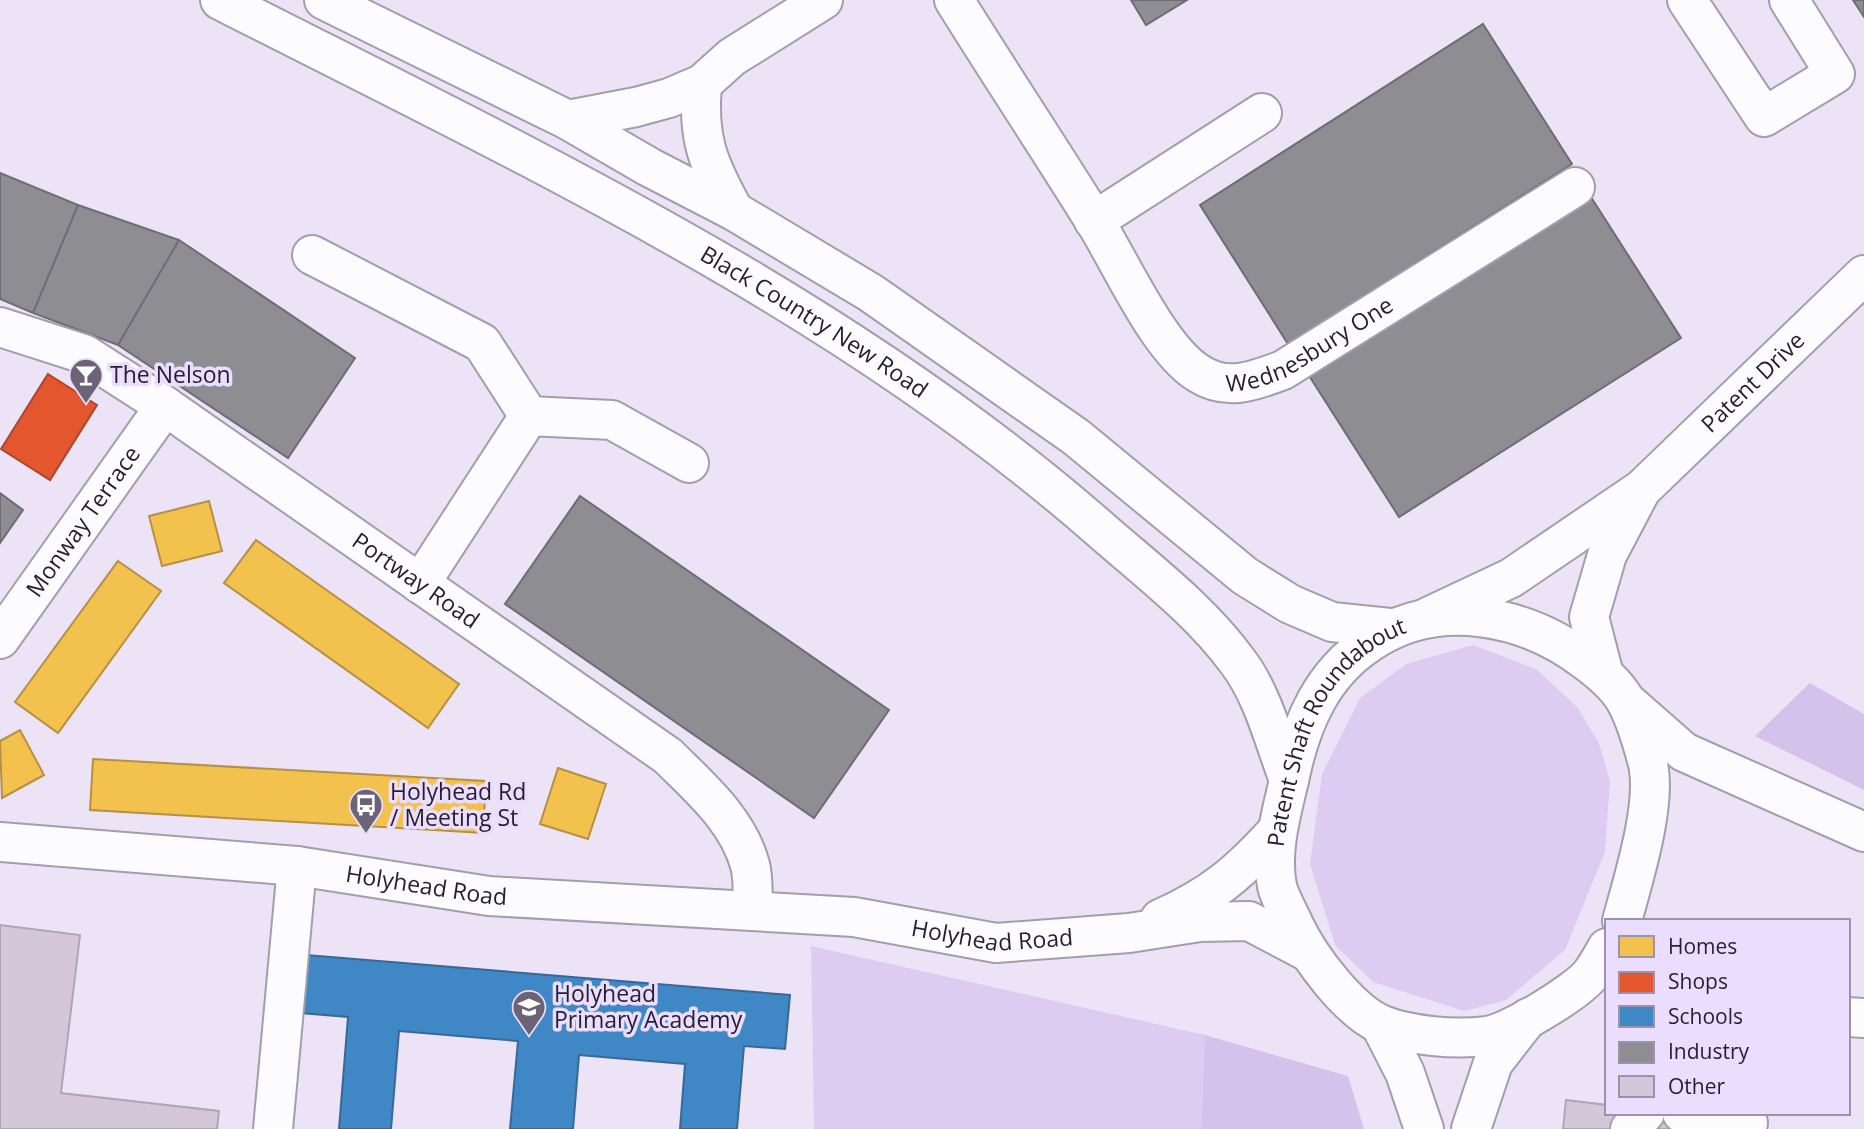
<svg xmlns="http://www.w3.org/2000/svg" width="1864" height="1129" viewBox="0 0 1864 1129" font-family="'Open Sans',sans-serif">
	<rect width="100%" height="100%" fill="#ece4f6"/>
	<!-- green -->
	<path fill="#dcccf1" d="M 1473,645 L 1536,669 L 1577,707 L 1599,743 L 1610,781 L 1605,852 L 1565,950 L 1506,1000 L 1464,1011 L 1373,982 L 1335,945 L 1310,864 L 1322,774 L 1360,698 L 1406,664 Z
		M 811,946 L 1205,1035 L 1201,1129 L 814,1129 Z"/>
	<!-- forest -->
	<path fill="#d5c2ec" d="M 1810,683 L 1864,714 L 1864,790 L 1755,736 Z
		M 1205,1035 L 1348,1076 L 1364,1129 L 1201,1129 Z"/>
	<!-- homes -->
	<path fill="#f2c14e" stroke="#b59045" stroke-width="2" d="M 209,501 L 222,551 L 162,566 L 149,516 Z
		M 256,540 L 459,684 L 428,728 L 224,583 Z
		M 118,561 L 161,591 L 58,733 L 15,702 Z
		M 20,730 L 44,775 L 2,798 L 0,741 Z
		M 93,759 L 486,781 L 483,833 L 90,810 Z
		M 558,768 L 606,784 L 588,839 L 540,824 Z"/>
	<!-- shops -->
	<path fill="#e4572e" stroke="#ab462f" stroke-width="2" d="M 48,374 L 97,405 L 50,480 L 1,449 Z"/>
	<!-- schools -->
	<path fill="#3f88c5" stroke="#386899" stroke-width="2" d="M 306,955 L 790,995 L 785,1049 L 744,1046 L 737,1129 L 680,1129 L 685,1064 L 579,1055 L 573,1129 L 510,1129 L 518,1041 L 399,1031 L 391,1129 L 339,1129 L 348,1017 L 301,1013 Z"/>
	<!-- industry -->
	<path fill="#8d8d92" stroke="#6e6c75" stroke-width="2" d="M 1131,0 L 1187,0 L 1146,25 Z
		M 1853,0 L 1864,0 L 1864,17 Z
		M 1483,24 L 1572,164 L 1288,344 L 1200,205 Z
		M 0,173 L 78,205 L 33,313 L 0,299 Z
		M 1589,194 L 1681,338 L 1399,517 L 1308,374 Z
		M 78,205 L 179,240 L 118,345 L 33,313 Z
		M 179,240 L 355,358 L 288,458 L 118,345 Z
		M 0,493 L 23,510 L 0,543 Z
		M 580,496 L 889,710 L 814,818 L 505,604 Z"/>
	<!-- building -->
	<path fill="#d4c7d9" stroke="#b0a5b5" stroke-width="2" d="M 0,925 L 80,935 L 61,1093 L 219,1111 L 217,1129 L 0,1129 Z
		M 1566,1100 L 1607,1105 L 1607,1113 L 1721,1113 L 1718,1129 L 1563,1129 Z"/>
	<g fill="none" stroke-linecap="round" stroke-linejoin="round">
		<defs>
			<g id="minor">
				<path id="s1" d="M 954,0 C 1000,74 1048,146 1094,220 C 1120,261 1158,348 1198,373 C 1227,392 1254,381 1283,370 L 1575,187"/>
				<path d="M 1687,0 L 1764,117 L 1835,74 L 1789,0"/>
				<path d="M 702,84 C 697,138 708,164 734,211"/>
				<path d="M 568,120 L 636,107 L 669,98 L 702,84 L 732,57 L 823,0"/>
				<path d="M 1094,221 L 1262,113"/>
				<path d="M 312,255 L 482,343 L 529,416"/>
				<path id="s2" d="M 0,327 L 84,354 L 165,406 L 668,756 C 700,788 738,820 750,865 C 754,879 752,895 753,909"/>
				<path d="M 420,584 L 529,416 L 612,420 L 689,463"/>
				<path id="s3" d="M 1428,617 L 1511,578 L 1642,489 L 1864,275"/>
				<path id="s4" d="M 0,639 L 165,406"/>
				<path d="M 1604,675 L 1589,617 L 1607,555 L 1639,494"/>
				<path id="s5" d="M 0,842 L 297,866 L 489,896 L 854,917 L 996,943 L 1129,933 L 1200,922 L 1249,921 L 1306,951"/>
				<path d="M 1160,919 C 1212,896 1239,873 1277,831"/>
				<path d="M 1380,1024 L 1405,1073 L 1424,1129"/>
				<path d="M 1682,1113 L 1748,1123"/>
				<path d="M 273,1129 L 297,866"/>
				<path d="M 1471,1129 L 1493,1063 L 1528,1018"/>
				<path d="M 1630,1129 L 1645,1113"/>
			</g>
			<g id="highway">
				<path id="s6" d="M 220,0 C 524,155 843,303 1101,530 C 1148,571 1201,611 1238,662 C 1263,695 1274,741 1289,780"/>
				<path d="M 324,0 L 568,120 L 649,167 L 734,211 L 871,293 L 1076,437 L 1245,576 L 1290,604 L 1332,622 L 1390,628"/>
				<path d="M 1627,702 L 1684,752 L 1864,832"/>
				<path id="s7" d="M 1607,948 C 1602,957 1597,966 1591,974 C 1577,992 1508,1034 1486,1036 C 1455,1040 1411,1036 1382,1025 C 1349,1011 1309,957 1294,925 C 1289,913 1280,899 1277,886 C 1270,850 1282,811 1290,776 C 1301,723 1322,674 1369,643 C 1436,597 1524,614 1586,661 C 1601,672 1616,684 1625,700 C 1635,717 1643,745 1648,764 C 1657,805 1633,880 1622,921"/>
				<path d="M 1848,1017 L 1864,1018"/>
			</g>
		</defs>
		<!-- minor casing -->
		<use href="#minor" stroke="#a49dad" stroke-width="42"/>
		<!-- highway casing -->
		<use href="#highway" stroke="#a49dad" stroke-width="42"/>
		<!-- minor -->
		<use href="#minor" stroke="#fcfbfe" stroke-width="38"/>
		<!-- highway -->
		<use href="#highway" stroke="#fcfbfe" stroke-width="38"/>
	</g>
	<!-- icons -->
	<defs>
		<symbol id="bar-pin" viewBox="-11 -11 22 30"><path d="M0 17L-7.5 6A9.5 9.5 0 1 1 7.5 6Z" fill="#6c6376" stroke="#ebddfd"/><path d="M-6-5H6L.8 .8V4.5H3.5V6h-7V4.5H-.8V.8Z" fill="#fff"/></symbol>
		<symbol id="bus-pin" viewBox="-11 -11 22 30"><path d="M0 17L-7.5 6A9.5 9.5 0 1 1 7.5 6Z" fill="#6c6376" stroke="#ebddfd"/><path d="M-5-6H5V4H4V6H2V4H-2V6H-4V4H-5ZM-3.5-4V0h7V-4ZM-3.5 1.2v1.5H-2V1.2ZM2 1.2v1.5H3.5V1.2Z" fill="#fff"/></symbol>
		<symbol id="school-pin" viewBox="-11 -11 22 30"><path d="M0 17L-7.5 6A9.5 9.5 0 1 1 7.5 6Z" fill="#6c6376" stroke="#ebddfd"/><path d="M0-5L7-2L0 1L-7-2ZM-4 1L0 2.5L4 1V4Q0 6-4 4Z" fill="#fff"/></symbol>
	</defs>
	<g fill-rule="evenodd">
		<use href="#bar-pin" x="67" y="356" width="38" height="52"/>
		<use href="#bus-pin" x="347" y="786" width="38" height="52"/>
		<use href="#school-pin" x="510" y="988" width="38" height="52"/>
	</g>
	<g text-anchor="middle" stroke-width="7" stroke-linejoin="round" paint-order="stroke">
		<!-- street labels -->
		<g font-size="23" fill="#271e31" stroke="#ebddfd">
			<text dy="8" stroke="none"><textPath href="#s6" startOffset="676">Black Country New Road</textPath></text>
			<text dy="8" stroke="none"><textPath href="#s1" startOffset="570">Wednesbury One</textPath></text>
			<text dy="8" stroke="none"><textPath href="#s3" startOffset="404">Patent Drive</textPath></text>
			<text dy="8" stroke="none"><textPath href="#s4" startOffset="144">Monway Terrace</textPath></text>
			<text dy="8" stroke="none"><textPath href="#s2" startOffset="490">Portway Road</textPath></text>
			<text dy="8" stroke="none"><textPath href="#s7" startOffset="612">Patent Shaft Roundabout</textPath></text>
			<text dy="8" stroke="none"><textPath href="#s5" startOffset="429">Holyhead Road</textPath></text>
			<text dy="8" stroke="none"><textPath href="#s5" startOffset="998">Holyhead Road</textPath></text>
		</g>
		<!-- poi labels -->
		<g font-size="23" fill="#271e31" stroke="#ebddfd" text-anchor="start">
			<text x="110" y="383">The Nelson</text>
			<text x="390" y="800">Holyhead Rd<tspan x="390" dy="26">/ Meeting St</tspan></text>
			<text x="554" y="1002">Holyhead<tspan x="554" dy="26">Primary Academy</tspan></text>
		</g>
	</g>
	<!-- legend -->
	<rect x="1605" y="919" width="245" height="196" fill="#ebddfd" stroke="#9d91ab" stroke-width="2"/>
	<rect x="1619" y="936" width="35" height="21" fill="#f2c14e" stroke="#9d91ab" stroke-width="2"/>
	<text x="1668" y="954" font-size="21" fill="#271e31">Homes</text>
	<rect x="1619" y="972" width="35" height="21" fill="#e4572e" stroke="#9d91ab" stroke-width="2"/>
	<text x="1668" y="989" font-size="21" fill="#271e31">Shops</text>
	<rect x="1619" y="1006" width="35" height="21" fill="#3f88c5" stroke="#9d91ab" stroke-width="2"/>
	<text x="1668" y="1024" font-size="21" fill="#271e31">Schools</text>
	<rect x="1619" y="1042" width="35" height="21" fill="#8d8d92" stroke="#9d91ab" stroke-width="2"/>
	<text x="1668" y="1059" font-size="21" fill="#271e31">Industry</text>
	<rect x="1619" y="1076" width="35" height="21" fill="#d4c7d9" stroke="#9d91ab" stroke-width="2"/>
	<text x="1668" y="1094" font-size="21" fill="#271e31">Other</text>
</svg>
